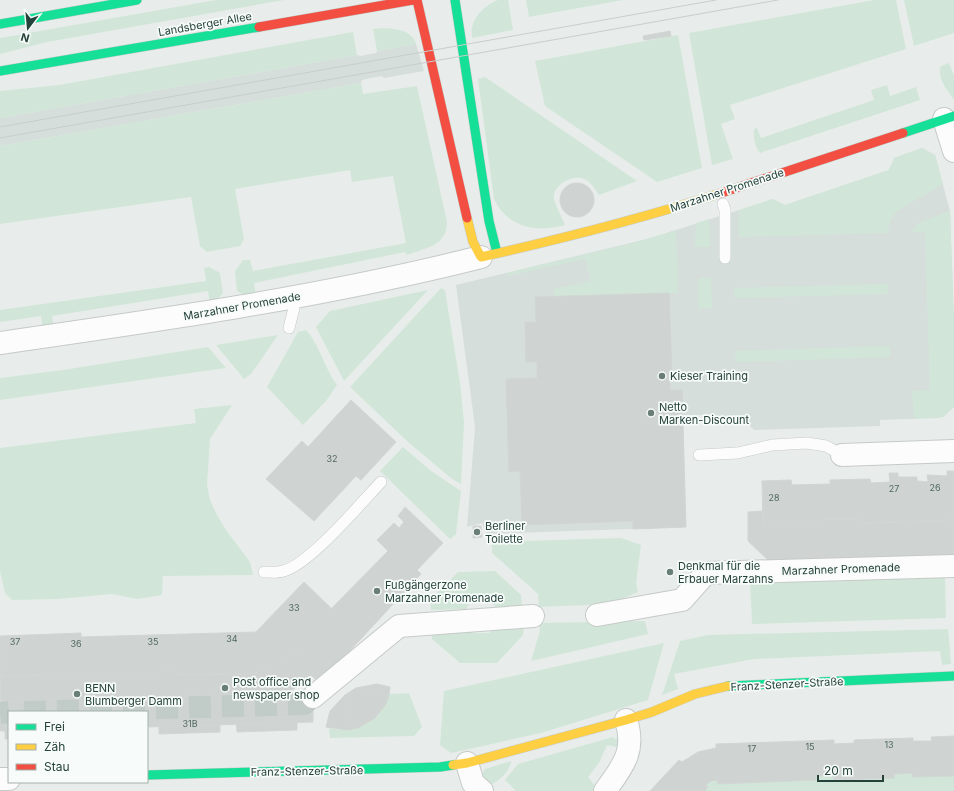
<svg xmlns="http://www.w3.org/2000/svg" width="954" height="791" viewBox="0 0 954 791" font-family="Inter,sans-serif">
	<rect width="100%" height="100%" fill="#e8edeb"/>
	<!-- built -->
	<path fill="#d6dedb" d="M 416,44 L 424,71 L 384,78 L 382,76 L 371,78 L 362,80 L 361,83 L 0,146 L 0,118 L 357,55 L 360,56 L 376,53 L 377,51 Z
		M 922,148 L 935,155 L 950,211 L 954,321 L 954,407 L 952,409 L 943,417 L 938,418 L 880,420 L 880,426 L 754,430 L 747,423 L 715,420 L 714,415 L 683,415 L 686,527 L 486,534 L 482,523 L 467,527 L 475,427 L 456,285 L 651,238 L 773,199 L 785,205 L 889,170 L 894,158 Z"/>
	<!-- green -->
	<path fill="#d1e6d8" d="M 216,0 L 284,0 L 47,42 L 0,54 L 0,38 Z
		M 498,0 L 508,0 L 513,30 L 472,38 C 469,20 483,6 498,0 Z
		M 526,0 L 623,0 L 529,17 Z
		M 874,0 L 896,0 L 906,49 L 730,105 L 735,119 L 721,124 L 733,159 L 712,165 L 689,33 Z
		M 904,0 L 954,0 L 954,33 L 914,46 Z
		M 373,29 C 388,27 412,28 416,44 L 377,51 Z
		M 353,32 L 357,55 L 0,118 L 0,91 L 59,85 Z
		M 678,35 L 702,168 L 657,182 L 545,106 L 535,61 Z
		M 949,63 L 954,76 L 954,100 C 948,90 936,78 941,66 Z
		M 485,77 L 637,181 L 599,195 C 595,189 592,183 586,180 C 575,173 552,184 554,199 C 556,207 562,217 565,225 C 536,233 508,228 494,199 L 478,79 Z
		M 361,83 L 363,94 L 417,86 L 447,222 C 447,246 425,248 407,255 L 405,252 L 254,283 L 256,295 L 248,297 L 237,291 L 235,271 L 243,260 L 250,260 L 253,271 L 406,243 L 393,176 L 352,182 L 350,170 L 235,189 L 244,239 L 240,246 L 207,252 L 200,246 L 191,197 L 0,224 L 0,146 Z
		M 887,85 L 890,96 L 916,87 L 920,100 L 760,153 C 755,147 753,137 754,129 L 757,128 L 761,138 L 874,100 L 871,90 Z
		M 922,148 L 935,155 L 943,184 L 897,211 L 891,219 L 887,233 L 739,237 L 739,210 L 773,199 L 785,205 L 889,170 L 894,158 Z
		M 950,211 L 954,321 L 954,407 L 943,417 L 914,419 L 912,391 L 930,390 L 925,232 L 911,232 L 918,223 Z
		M 709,219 L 710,247 L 695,247 L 696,223 Z
		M 676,230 L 678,293 L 554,296 L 554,289 L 591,281 L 585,259 L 508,276 L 507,273 L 637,242 Z
		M 209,267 L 220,273 L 223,293 L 215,302 L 210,304 L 208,291 L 52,316 L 54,328 L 43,330 L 41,316 L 0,322 L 0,310 L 206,281 L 204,268 Z
		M 699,278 L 711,278 L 712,308 L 699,309 L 698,284 Z
		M 888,284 L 888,294 L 735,298 L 734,288 Z
		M 441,288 L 445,290 L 460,383 L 464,422 L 461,484 L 452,479 L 408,442 L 350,387 Z
		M 428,290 L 344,381 L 316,327 L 330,311 Z
		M 306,330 C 320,345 324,368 337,385 L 326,401 L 303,425 L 267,387 L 298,332 Z
		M 278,335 L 251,374 L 244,379 L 216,345 Z
		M 890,346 L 890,357 L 736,362 L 735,351 Z
		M 208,347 L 226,368 L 0,400 L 0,378 L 63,370 Z
		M 232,405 L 210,439 L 207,485 L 210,500 L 216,513 L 226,530 L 250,562 L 253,575 L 163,576 L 162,595 L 137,599 L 112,594 L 58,599 L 12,600 L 5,593 L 0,571 L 0,448 L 196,423 L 194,409 Z
		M 403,447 L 431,471 L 461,491 L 456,534 L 450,539 L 380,471 Z
		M 621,538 L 641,545 L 636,583 L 638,592 L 611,604 L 539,607 L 538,594 L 492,553 L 492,542 Z
		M 495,571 L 521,595 L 522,607 L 497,608 L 488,600 L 472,600 L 466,609 L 431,610 L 430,600 L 458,572 Z
		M 945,576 L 946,618 L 752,624 L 750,581 Z
		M 645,621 L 648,634 L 531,661 L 540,631 L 539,623 Z
		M 524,624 L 523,635 L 497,663 L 460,663 L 432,639 L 431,627 L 467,626 L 473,633 L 489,633 L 497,625 Z
		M 948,629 L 951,664 L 942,665 L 940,651 L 754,659 L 674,674 L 678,689 L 662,695 L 680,641 L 708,635 Z
		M 664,643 L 648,700 L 541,733 L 451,753 L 440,745 L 444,691 Z
		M 409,693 L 422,727 L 414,736 L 330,738 L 329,728 C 357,734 379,722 389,694 Z
		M 613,737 L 614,739 L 622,737 L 622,748 L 607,745 L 599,763 L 588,777 L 599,791 L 516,791 L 505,780 L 518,764 Z
		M 511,761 C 511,770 497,785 487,785 L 481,776 L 485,769 Z
		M 912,773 L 913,777 L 954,776 L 954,791 L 705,791 L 708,788 L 706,785 L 711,781 L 717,780 L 718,784 L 815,780 L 816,776 L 834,776 L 835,780 L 894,778 L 894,774 Z"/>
	<!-- building -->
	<path fill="#cfd4d2" stroke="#d1d6d4" d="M 670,31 L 671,36 L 644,40 L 643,36 Z
		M560 200a17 17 0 1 1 34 0a17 17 0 1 1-34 0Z
		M 669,293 L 672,375 L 670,376 L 670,390 L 682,390 L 686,527 L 633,529 L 633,521 L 522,525 L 520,471 L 509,472 L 506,379 L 537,378 L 537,362 L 526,362 L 525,322 L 536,322 L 535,297 Z
		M 351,400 L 396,442 L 361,480 L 356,476 L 314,521 L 266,479 L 302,441 L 308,447 Z
		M 947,471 L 954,471 L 954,520 L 861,523 L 860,519 L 823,520 L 822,524 L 763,526 L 762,481 L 791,480 L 792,485 L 830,484 L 830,480 L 870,479 L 871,483 L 890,482 L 889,473 L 898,473 L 898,477 L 917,477 L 917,481 L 928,482 L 927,475 L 947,476 Z
		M 405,507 L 443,543 L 417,570 L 421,574 L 320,683 L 312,676 L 288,693 L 259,699 L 236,700 L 236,697 L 221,697 L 221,701 L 158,702 L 158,699 L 142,699 L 142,702 L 80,704 L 80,701 L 64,702 L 65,705 L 1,707 L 0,676 L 42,675 L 43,679 L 159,675 L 158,672 L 177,671 L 177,675 L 257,673 L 257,669 L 276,664 L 291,653 L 294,656 L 335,612 L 332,608 L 388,551 L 377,540 L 394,523 L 399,528 L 404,522 L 398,516 Z
		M 763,511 L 763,526 L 822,524 L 823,520 L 860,519 L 861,523 L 954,520 L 954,557 L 770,562 L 748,541 L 748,512 Z
		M 473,526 L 481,526 L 482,537 L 473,538 Z
		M 304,582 L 335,612 L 294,656 L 291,653 L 276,664 L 257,669 L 257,673 L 177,675 L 177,671 L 158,672 L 159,675 L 43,679 L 42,675 L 0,676 L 0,636 L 81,633 L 81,637 L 256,632 Z
		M 377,684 L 390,687 L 389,694 L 345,695 L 356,688 Z
		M 313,692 L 313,722 L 147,727 L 147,712 L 9,712 L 9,731 L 0,731 L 0,702 Z
		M 389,694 L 386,704 L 375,718 L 358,728 L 347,730 L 345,695 Z
		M 345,695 L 347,730 L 326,727 L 330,711 Z
		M 297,717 L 297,730 L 237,732 L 236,719 Z
		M 220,720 L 220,732 L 159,734 L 159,722 Z
		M 5,726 L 9,726 L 9,739 L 5,739 Z
		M 954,736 L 954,776 L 913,777 L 912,773 L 894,774 L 894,778 L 834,780 L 834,776 L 816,776 L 816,780 L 718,784 L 717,780 L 711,781 L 706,785 L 708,787 L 705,791 L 650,791 L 679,760 L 682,762 L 698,752 L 716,748 L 716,744 L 834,740 L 834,744 L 854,743 L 854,740 L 913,738 L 913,741 L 932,741 L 931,737 Z"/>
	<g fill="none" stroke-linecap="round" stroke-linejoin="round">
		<!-- street-tunnel -->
		<path stroke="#c1cbc8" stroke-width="22" stroke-dasharray="22 11" stroke-linecap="butt" d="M 24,712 L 304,704 L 313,697
			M 0,713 L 9,712"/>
		<defs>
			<path id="lane" d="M 723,204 L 725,210 L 725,258
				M 289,328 L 294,308 L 291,298
				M 699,455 L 738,453 L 772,445 L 807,443 L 826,446 L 842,455
				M 264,572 C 270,572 277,573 283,571 C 308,566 362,502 381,482"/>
			<path id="street" d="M 944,119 L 954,151
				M 0,343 C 161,320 322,297 481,257
				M 842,455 L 954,451
				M 597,615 L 682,600 L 706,573 L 954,566
				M 313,697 L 399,626 L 533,616
				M 467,763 L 473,783 L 482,791
				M 0,779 L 9,779
				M 605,791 C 623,766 636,751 626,720"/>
			<path id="fast" d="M 455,0 L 489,221 L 497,253
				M 0,24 L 137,0
				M 0,71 L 259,27
				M 903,133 L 954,116
				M 728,686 L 954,676
				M 147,775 L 440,767 L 453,765"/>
			<path id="slow" d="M 467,218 L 473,242 L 481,257 C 561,239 640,219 718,194
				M 453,765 L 467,763 L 626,720 L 652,712 L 695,694 L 728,686"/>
			<path id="jam" d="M 417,0 L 467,218
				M 259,27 L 413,0
				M 718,194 L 903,133"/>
		</defs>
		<!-- lane casing -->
		<use href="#lane" stroke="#c5cac8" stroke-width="12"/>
		<!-- street casing -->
		<use href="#street" stroke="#c5cac8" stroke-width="24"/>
		<!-- fast casing -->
		<use href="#fast" stroke="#c3cbc8" stroke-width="10"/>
		<!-- slow casing -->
		<use href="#slow" stroke="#c3cbc8" stroke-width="10"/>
		<!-- jam casing -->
		<use href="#jam" stroke="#c3cbc8" stroke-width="10"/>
		<!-- lane -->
		<use href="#lane" stroke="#fcfcfc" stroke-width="11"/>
		<!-- street -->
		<use href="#street" stroke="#fcfcfc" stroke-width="22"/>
		<!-- fast -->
		<use href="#fast" stroke="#16e098" stroke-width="9"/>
		<!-- slow -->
		<use href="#slow" stroke="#ffcf43" stroke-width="9"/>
		<!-- jam -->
		<use href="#jam" stroke="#f24e42" stroke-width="9"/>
		<!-- tram -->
		<path stroke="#c9cdcc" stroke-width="1" d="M 0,127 L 716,0
			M 0,138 L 778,0"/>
	</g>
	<!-- markers -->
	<g fill="#697e78" stroke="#f7fbf9" stroke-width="1.5">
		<circle cx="662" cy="376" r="4"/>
		<circle cx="651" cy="413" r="4"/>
		<circle cx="477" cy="532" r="4"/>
		<circle cx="670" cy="572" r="4"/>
		<circle cx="377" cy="591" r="4"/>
		<circle cx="225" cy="688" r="4"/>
		<circle cx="77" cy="694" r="4"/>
	</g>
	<g text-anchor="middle" stroke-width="3.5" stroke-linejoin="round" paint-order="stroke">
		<!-- number labels -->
		<g font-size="9" fill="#506761">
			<text x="332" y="462">32</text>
			<text x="935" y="491">26</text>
			<text x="894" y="492">27</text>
			<text x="774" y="501">28</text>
			<text x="294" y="611">33</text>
			<text x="232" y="642">34</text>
			<text x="15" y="645">37</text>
			<text x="153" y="645">35</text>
			<text x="76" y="647">36</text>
			<text x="190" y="727">31B</text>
			<text x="889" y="748">13</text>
			<text x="810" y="750">15</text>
			<text x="752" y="752">17</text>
		</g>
		<!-- street labels -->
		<g font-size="11" fill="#24423a" stroke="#f7fbf9">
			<text transform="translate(205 24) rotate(-10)" y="4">Landsberger Allee</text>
			<text transform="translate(727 190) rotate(-18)" y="4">Marzahner Promenade</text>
			<text transform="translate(242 306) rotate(-10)" y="4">Marzahner Promenade</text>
			<text transform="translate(841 569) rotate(-2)" y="4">Marzahner Promenade</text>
			<text transform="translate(787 684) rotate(-3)" y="4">Franz-Stenzer-Straße</text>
			<text transform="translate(307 771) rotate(-1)" y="4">Franz-Stenzer-Straße</text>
		</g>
		<!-- poi labels -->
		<g font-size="11" fill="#24423a" stroke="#f7fbf9" text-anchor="start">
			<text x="670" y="380">Kieser Training</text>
			<text x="659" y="411">Netto<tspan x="659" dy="13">Marken-Discount</tspan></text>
			<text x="485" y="530">Berliner<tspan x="485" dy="13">Toilette</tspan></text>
			<text x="678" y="570">Denkmal für die<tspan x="678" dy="13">Erbauer Marzahns</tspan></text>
			<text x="385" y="589">Fußgängerzone<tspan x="385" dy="13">Marzahner Promenade</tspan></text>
			<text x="233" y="686">Post office and<tspan x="233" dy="13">newspaper shop</tspan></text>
			<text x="85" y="692">BENN<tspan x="85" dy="13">Blumberger Damm</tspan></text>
		</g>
	</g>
	<!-- legend -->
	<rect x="8" y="711" width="140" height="72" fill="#f7fbf9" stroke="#a3b1ad"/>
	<rect x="16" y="724" width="20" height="6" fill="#16e098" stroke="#a3b1ad"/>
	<text x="44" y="731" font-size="12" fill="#24423a">Frei</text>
	<rect x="16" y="744" width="20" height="6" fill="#ffcf43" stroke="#a3b1ad"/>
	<text x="44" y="751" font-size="12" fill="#24423a">Zäh</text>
	<rect x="16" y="764" width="20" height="6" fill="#f24e42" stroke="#a3b1ad"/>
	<text x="44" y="771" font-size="12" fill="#24423a">Stau</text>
	<!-- north arrow -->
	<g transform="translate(28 28) rotate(196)" stroke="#f7fbf9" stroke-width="3" paint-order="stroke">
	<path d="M0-3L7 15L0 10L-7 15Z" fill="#24423a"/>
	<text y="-6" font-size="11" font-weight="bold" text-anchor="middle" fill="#24423a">N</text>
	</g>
	<!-- scale -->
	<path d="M818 775v6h65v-6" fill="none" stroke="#24423a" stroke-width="2"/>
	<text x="824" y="775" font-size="12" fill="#24423a" stroke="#f7fbf9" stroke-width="3" paint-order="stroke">20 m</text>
</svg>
